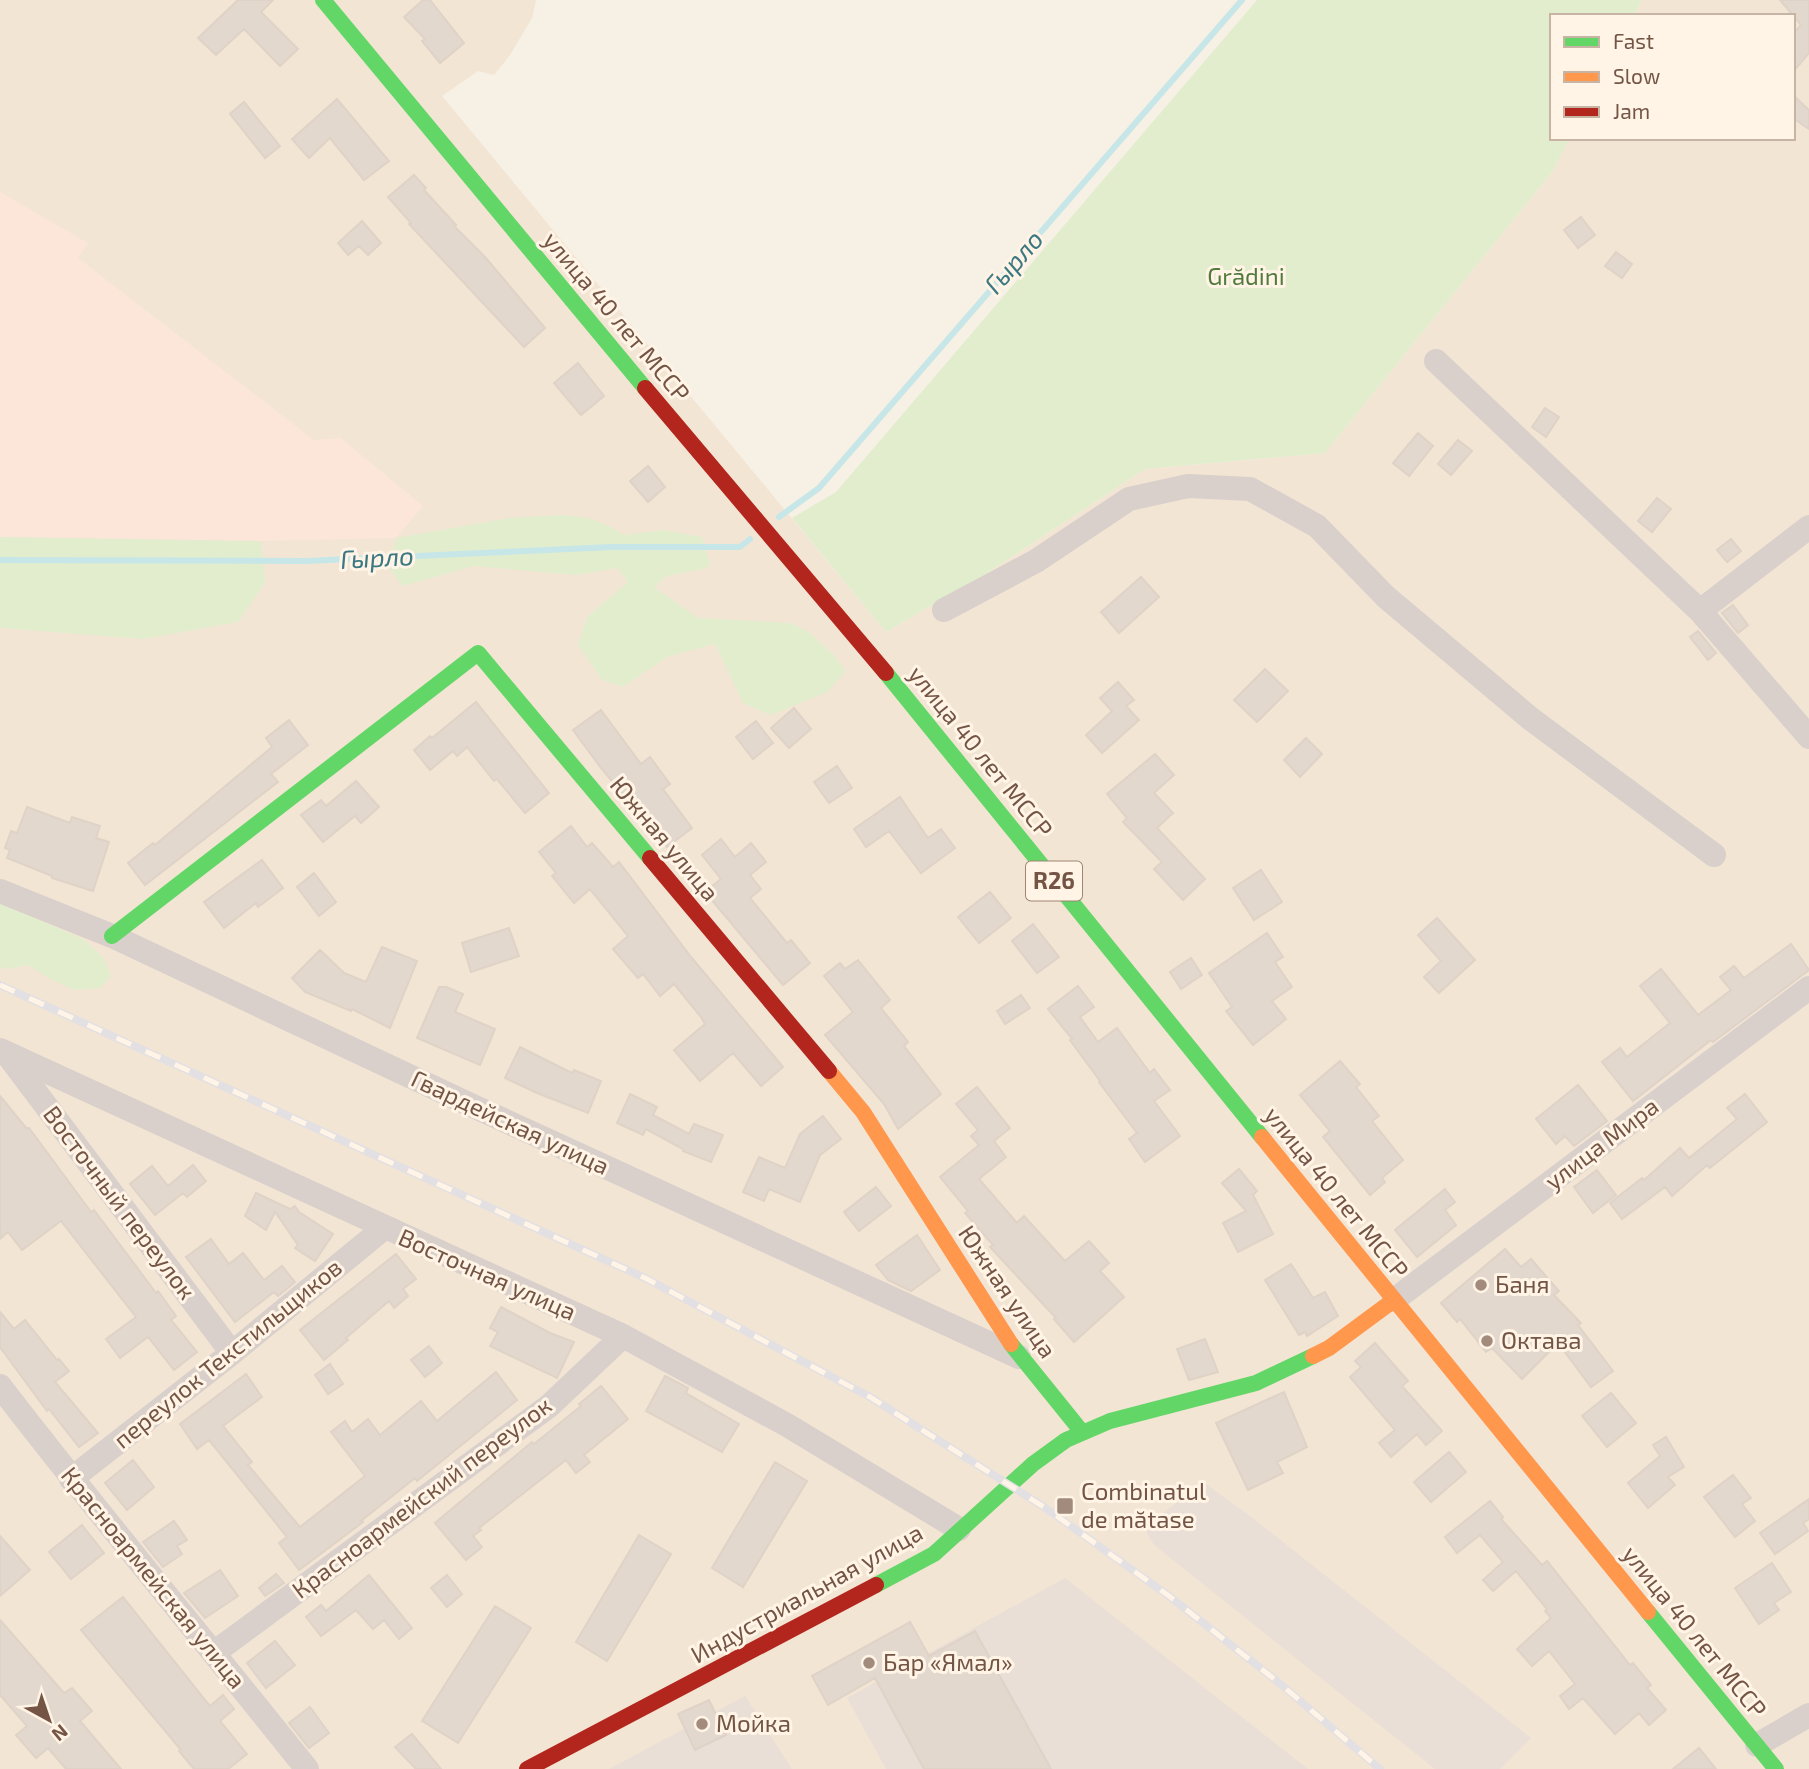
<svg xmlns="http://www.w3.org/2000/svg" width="1809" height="1769" viewBox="0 0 1809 1769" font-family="'Exo 2',sans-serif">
	<rect width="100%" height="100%" fill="#f7f0e5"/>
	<!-- residential -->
	<path fill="#f3e5d4" d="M 0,0 L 536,0 L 532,18 L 510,55 L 494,75 L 478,71 L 442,96 L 886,632 L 989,572 L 1145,469 L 1325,453 L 1552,172 L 1570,138 L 1793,138 L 1793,16 L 1634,16 L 1642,0 L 1809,0 L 1809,1769 L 0,1769 Z"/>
	<!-- commercial -->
	<path fill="#fbe6d9" d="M 0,192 L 88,243 L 78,258 L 314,440 L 341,438 L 423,506 L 396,538 L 261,541 L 0,537 Z"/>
	<!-- industrial -->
	<path fill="#e9dfd6" d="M 1203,1482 L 1254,1519 L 1531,1738 L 1500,1769 L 1435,1769 L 1154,1545 L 1144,1528 Z
		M 1065,1578 L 1308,1769 L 886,1769 L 847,1698 Z
		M 745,1696 L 792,1769 L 609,1769 Z"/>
	<!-- green -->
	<path fill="#e2edce" d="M 1257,0 L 1642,0 L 1634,16 L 1552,16 L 1552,138 L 1570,138 L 1552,172 L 1325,453 L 1145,469 L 989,572 L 886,632 L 792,518 L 836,492 Z
		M 566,515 C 589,517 605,522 624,535 L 663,530 L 702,537 L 710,563 L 707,568 L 667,576 L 654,587 L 698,618 L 791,623 L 810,633 L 833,654 L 846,671 L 827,692 L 771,715 L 743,703 L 715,644 L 667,657 L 623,687 L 602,680 L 578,645 L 587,617 L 628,582 L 617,568 L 576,575 L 474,566 L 402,586 L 389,568 L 396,538 L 509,518 Z
		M 0,537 L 261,541 L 265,583 L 238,622 L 143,639 L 0,628 Z
		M 0,903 L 83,939 L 103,957 L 111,976 L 100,988 L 74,990 L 50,979 L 28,965 L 6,969 L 0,967 Z"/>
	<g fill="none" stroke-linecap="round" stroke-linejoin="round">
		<!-- stream -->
		<path stroke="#c7e6e7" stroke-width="6" d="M 779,517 L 819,488 L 1242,0
			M 0,560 L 306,561 L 612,547 L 740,547 L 750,539"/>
	</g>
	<!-- building -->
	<path fill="#e3d8cd" stroke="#dfd2c7" stroke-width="2" d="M 238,0 L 273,0 L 261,12 L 298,49 L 280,66 L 244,29 L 216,55 L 198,38 Z
		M 423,0 L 430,0 L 464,43 L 440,63 L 422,41 L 425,39 L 404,17 Z
		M 1780,0 L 1809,0 L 1809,53 L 1793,72 L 1793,34 L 1801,25 Z
		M 1793,95 L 1809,110 L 1809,129 L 1793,118 Z
		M 337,99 L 389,161 L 364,180 L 330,138 L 309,158 L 292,139 Z
		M 244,102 L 280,146 L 265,158 L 230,114 Z
		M 414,175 L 426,188 L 424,190 L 456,225 L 454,226 L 485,257 L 545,328 L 524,347 L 409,224 L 411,223 L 388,197 Z
		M 1581,217 L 1595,235 L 1578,248 L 1564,230 Z
		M 362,221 L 381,243 L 368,255 L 359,246 L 348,255 L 338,243 Z
		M 1616,252 L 1632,264 L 1622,278 L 1605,266 Z
		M 578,363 L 604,396 L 581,415 L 554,383 Z
		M 1545,408 L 1559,417 L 1546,437 L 1532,427 Z
		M 1418,433 L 1433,446 L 1409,476 L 1393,463 Z
		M 1458,440 L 1472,451 L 1451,475 L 1438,464 Z
		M 648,466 L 665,487 L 648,502 L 630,481 Z
		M 1657,498 L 1671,509 L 1652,532 L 1638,521 Z
		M 1731,539 L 1741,551 L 1727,562 L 1717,550 Z
		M 1141,577 L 1159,597 L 1119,633 L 1101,612 Z
		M 1733,605 L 1748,625 L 1738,633 L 1722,613 Z
		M 1698,631 L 1716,653 L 1708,660 L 1690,637 Z
		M 1265,669 L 1288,691 L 1257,722 L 1234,700 Z
		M 1118,682 L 1134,700 L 1126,706 L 1139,720 L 1102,753 L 1086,735 L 1112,711 L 1100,698 Z
		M 476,702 L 549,793 L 525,813 L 497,779 L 494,781 L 467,747 L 457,756 L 453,751 L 430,770 L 414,750 L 430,736 L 432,738 Z
		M 794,708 L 811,729 L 789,748 L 771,728 Z
		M 601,710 L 641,764 L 650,757 L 670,784 L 663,789 L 692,828 L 667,847 L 638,809 L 636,810 L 601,768 L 573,730 Z
		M 289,720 L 308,745 L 271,774 L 278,782 L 145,885 L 128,863 L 153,843 L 155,845 L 272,747 L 266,738 Z
		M 756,721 L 773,743 L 753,759 L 736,737 Z
		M 1306,738 L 1322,754 L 1300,777 L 1284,760 Z
		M 1155,754 L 1174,775 L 1154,793 L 1173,813 L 1157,828 L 1205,879 L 1183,900 L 1154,869 L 1162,862 L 1123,822 L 1127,818 L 1107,794 Z
		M 837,766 L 852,788 L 829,803 L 814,782 Z
		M 356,781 L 379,807 L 361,823 L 355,816 L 323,842 L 301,815 L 321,800 L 326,806 Z
		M 900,797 L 928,838 L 941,829 L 955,848 L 921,873 L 889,831 L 866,847 L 854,829 Z
		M 27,807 L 70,823 L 72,817 L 100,826 L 96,838 L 109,842 L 93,891 L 52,878 L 52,876 L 7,858 L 10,850 L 5,848 L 11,831 L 17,833 Z
		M 571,826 L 587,847 L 592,843 L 613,867 L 619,862 L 691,957 L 783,1067 L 761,1086 L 733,1053 L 700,1081 L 674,1050 L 705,1024 L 701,1017 L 674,984 L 660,996 L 643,974 L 638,978 L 613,949 L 628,936 L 590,889 L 574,903 L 552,876 L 556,873 L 539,852 Z
		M 721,839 L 735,857 L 751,843 L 766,862 L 750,875 L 761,889 L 750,898 L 787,943 L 791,940 L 810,963 L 783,985 L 705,892 L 721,879 L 702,855 Z
		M 262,860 L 283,888 L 258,907 L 256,903 L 224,928 L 204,902 Z
		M 1261,870 L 1282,902 L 1254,920 L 1233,888 Z
		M 314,873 L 336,902 L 319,916 L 297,887 Z
		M 990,892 L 1011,918 L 979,943 L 958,917 Z
		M 1437,918 L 1475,960 L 1439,993 L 1424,977 L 1441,961 L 1418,935 Z
		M 1033,924 L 1059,957 L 1037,973 L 1012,941 Z
		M 509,928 L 519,956 L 471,972 L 462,943 Z
		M 1267,933 L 1283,957 L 1275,962 L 1292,987 L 1272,1001 L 1286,1019 L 1253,1045 L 1226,1011 L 1232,1007 L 1209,973 Z
		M 1791,944 L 1809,970 L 1713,1042 L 1711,1040 L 1633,1101 L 1602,1062 L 1620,1048 L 1627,1057 L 1670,1023 L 1640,986 L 1661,969 L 1698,1015 L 1731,990 L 1720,977 L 1734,966 L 1744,978 Z
		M 382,947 L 417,961 L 390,1028 L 352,1009 L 351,1011 L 305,992 L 292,978 L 320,950 L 344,973 L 366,982 Z
		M 1191,958 L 1202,975 L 1181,989 L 1170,972 Z
		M 858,960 L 890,1000 L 881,1008 L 908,1042 L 904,1046 L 941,1094 L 898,1129 L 884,1104 L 825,1035 L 853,1012 L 824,976 L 840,963 L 845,969 Z
		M 1078,986 L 1094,1007 L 1080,1017 L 1098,1042 L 1117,1028 L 1150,1073 L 1154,1069 L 1170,1090 L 1154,1101 L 1180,1136 L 1145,1162 L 1129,1139 L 1137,1133 L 1099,1082 L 1100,1081 L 1070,1040 L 1072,1039 L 1048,1009 Z
		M 439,987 L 446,987 L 463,994 L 455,1012 L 495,1029 L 480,1065 L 417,1038 Z
		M 1021,995 L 1030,1008 L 1005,1024 L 997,1011 Z
		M 520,1047 L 572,1073 L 574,1070 L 601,1081 L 588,1113 L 537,1093 L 505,1078 Z
		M 1340,1061 L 1360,1084 L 1356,1087 L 1379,1116 L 1372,1121 L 1403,1160 L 1382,1178 L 1385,1182 L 1370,1195 L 1323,1137 L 1330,1131 L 1300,1095 Z
		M 1578,1085 L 1607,1121 L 1574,1146 L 1565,1136 L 1556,1144 L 1536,1119 Z
		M 977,1087 L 1010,1128 L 994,1141 L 1006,1157 L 979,1179 L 1017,1223 L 1024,1216 L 1065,1261 L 1089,1241 L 1109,1263 L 1100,1271 L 1124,1297 L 1074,1342 L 1054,1319 L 1056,1318 L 990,1247 L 993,1245 L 965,1213 L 968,1211 L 940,1177 L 979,1145 L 971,1136 L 978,1130 L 956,1104 Z
		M 630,1094 L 657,1107 L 653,1115 L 689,1134 L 694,1124 L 723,1135 L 711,1162 L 683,1151 L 683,1149 L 646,1129 L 643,1135 L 617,1123 Z
		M 1745,1094 L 1767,1122 L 1710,1168 L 1707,1165 L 1672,1196 L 1665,1187 L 1622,1219 L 1610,1203 L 1642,1178 L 1644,1180 L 1680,1148 L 1689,1158 L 1737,1119 L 1727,1108 Z
		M 0,1096 L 27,1129 L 29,1128 L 91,1212 L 94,1210 L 156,1293 L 158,1291 L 176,1316 L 171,1320 L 197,1352 L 174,1370 L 148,1337 L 120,1358 L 106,1339 L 136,1317 L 61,1221 L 22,1250 L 8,1232 L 0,1239 Z
		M 823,1116 L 841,1139 L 820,1155 L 800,1202 L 769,1189 L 764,1201 L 743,1192 L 759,1157 L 785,1168 L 800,1134 Z
		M 193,1165 L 206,1181 L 187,1197 L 183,1193 L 155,1215 L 130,1184 L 152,1166 L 168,1186 Z
		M 1239,1169 L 1257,1191 L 1253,1195 L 1273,1234 L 1238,1252 L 1223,1223 L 1246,1211 L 1222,1183 Z
		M 1597,1170 L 1616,1195 L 1593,1213 L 1574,1187 Z
		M 876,1187 L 891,1206 L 859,1231 L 844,1212 Z
		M 1445,1189 L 1455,1202 L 1445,1210 L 1456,1225 L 1417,1257 L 1395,1230 Z
		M 256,1193 L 290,1209 L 295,1206 L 299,1212 L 333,1234 L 315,1261 L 295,1248 L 298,1245 L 275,1212 L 266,1230 L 245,1216 Z
		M 917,1235 L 940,1270 L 911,1291 L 888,1280 L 876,1265 Z
		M 211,1239 L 229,1264 L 243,1253 L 264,1280 L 282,1266 L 295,1282 L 278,1296 L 274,1292 L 235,1322 L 186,1257 Z
		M 1505,1249 L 1521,1267 L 1531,1259 L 1559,1291 L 1554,1295 L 1581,1323 L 1578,1325 L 1613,1371 L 1591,1387 L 1558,1343 L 1522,1379 L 1492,1348 L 1486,1352 L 1460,1319 L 1457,1322 L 1441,1303 Z
		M 396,1254 L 416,1279 L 403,1289 L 408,1296 L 394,1308 L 389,1301 L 346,1338 L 348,1340 L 324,1360 L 300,1330 Z
		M 1291,1264 L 1313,1298 L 1325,1292 L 1338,1316 L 1307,1336 L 1305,1332 L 1299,1335 L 1265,1280 Z
		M 501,1307 L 550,1333 L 574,1342 L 557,1378 L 490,1346 L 498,1332 L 490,1328 Z
		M 0,1312 L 14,1329 L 25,1320 L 57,1360 L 59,1359 L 69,1371 L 55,1382 L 98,1433 L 79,1447 L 49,1409 L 47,1411 L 0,1347 Z
		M 1205,1339 L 1218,1372 L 1189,1380 L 1177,1349 Z
		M 1375,1343 L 1408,1381 L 1402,1386 L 1442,1431 L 1426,1445 L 1417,1434 L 1391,1457 L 1379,1443 L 1395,1430 L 1350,1377 L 1361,1367 L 1355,1361 Z
		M 429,1346 L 442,1363 L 425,1377 L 411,1360 Z
		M 330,1364 L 343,1384 L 328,1394 L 315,1375 Z
		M 496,1372 L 517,1400 L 417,1481 L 415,1478 L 361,1521 L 363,1522 L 299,1570 L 279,1543 L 287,1537 L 209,1440 L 197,1449 L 180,1424 L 246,1374 L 262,1397 L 223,1426 L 252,1462 L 248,1465 L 300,1527 L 365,1476 L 331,1432 L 345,1421 L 352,1432 L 368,1419 L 380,1435 L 421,1401 L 437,1421 Z
		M 665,1376 L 688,1388 L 686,1393 L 739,1424 L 722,1452 L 646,1411 Z
		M 601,1386 L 628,1419 L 584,1455 L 590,1462 L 576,1473 L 566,1460 L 479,1528 L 481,1530 L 473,1536 L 482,1547 L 466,1560 L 435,1523 L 532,1442 L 534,1444 L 581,1406 L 579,1404 Z
		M 1284,1392 L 1307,1447 L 1277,1462 L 1283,1473 L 1248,1490 L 1216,1423 Z
		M 1611,1393 L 1636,1423 L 1607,1447 L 1582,1416 Z
		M 1666,1437 L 1684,1467 L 1668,1477 L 1675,1485 L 1648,1508 L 1628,1483 L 1660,1456 L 1653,1445 Z
		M 1449,1452 L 1466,1472 L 1431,1502 L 1414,1482 Z
		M 133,1460 L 154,1487 L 127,1510 L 105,1483 Z
		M 775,1462 L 807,1481 L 743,1587 L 712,1568 Z
		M 1733,1475 L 1751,1498 L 1742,1504 L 1755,1521 L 1735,1537 L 1704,1497 Z
		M 1809,1499 L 1809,1519 L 1803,1523 L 1808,1531 L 1775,1554 L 1760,1533 Z
		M 1490,1501 L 1503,1517 L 1501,1519 L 1542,1565 L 1547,1561 L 1630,1665 L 1633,1663 L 1651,1685 L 1647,1688 L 1666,1710 L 1649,1725 L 1639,1713 L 1615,1734 L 1583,1698 L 1569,1709 L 1560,1696 L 1575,1684 L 1549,1651 L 1532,1666 L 1517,1649 L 1551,1618 L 1545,1611 L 1547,1609 L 1516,1571 L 1493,1591 L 1483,1580 L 1503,1562 L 1480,1535 L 1457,1553 L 1445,1537 Z
		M 174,1521 L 187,1540 L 177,1546 L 182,1554 L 163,1567 L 143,1542 Z
		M 82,1525 L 104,1553 L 71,1579 L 49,1552 Z
		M 639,1535 L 671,1554 L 607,1661 L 576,1642 Z
		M 0,1536 L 30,1570 L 0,1596 Z
		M 1772,1563 L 1791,1592 L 1774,1603 L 1779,1610 L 1759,1624 L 1735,1588 Z
		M 220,1570 L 238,1596 L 205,1618 L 184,1593 Z
		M 276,1574 L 284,1583 L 265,1596 L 259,1588 Z
		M 369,1575 L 412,1628 L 399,1639 L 384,1620 L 373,1629 L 356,1610 L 321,1636 L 306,1617 L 321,1605 L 326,1611 Z
		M 447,1575 L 462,1594 L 447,1607 L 431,1588 Z
		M 123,1597 L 210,1706 L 223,1695 L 234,1709 L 220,1721 L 247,1754 L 228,1769 L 194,1769 L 179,1751 L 181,1750 L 81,1630 Z
		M 495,1606 L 531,1628 L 458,1743 L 422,1721 Z
		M 0,1620 L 64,1693 L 72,1688 L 92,1711 L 80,1721 L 121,1769 L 66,1769 L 48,1748 L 36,1758 L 16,1735 L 27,1726 L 0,1695 Z
		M 910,1622 L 929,1656 L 975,1631 L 1051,1769 L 924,1769 L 875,1678 L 828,1705 L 812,1676 Z
		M 275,1641 L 295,1665 L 266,1688 L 247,1663 Z
		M 709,1700 L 726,1735 L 695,1750 L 678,1714 Z
		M 310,1707 L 329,1733 L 309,1748 L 289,1723 Z
		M 412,1734 L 441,1769 L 416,1769 L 395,1747 Z
		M 1699,1748 L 1716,1769 L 1673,1769 Z"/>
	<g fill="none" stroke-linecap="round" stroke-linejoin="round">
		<!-- street -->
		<path stroke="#d9d0cb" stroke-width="24" d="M 1436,361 L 1700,611
			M 1809,527 L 1700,611 L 1809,737
			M 944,610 L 1036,561 L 1129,499 L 1188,486 L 1250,489 L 1317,526 L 1386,597 L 1531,719 L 1714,855
			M 0,891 L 112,936 L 473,1106 L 1019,1357
			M 0,1050 L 623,1336 L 787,1425 L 959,1529
			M 7,1054 L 232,1353
			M 1394,1300 L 1809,988
			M 0,1386 C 100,1516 205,1641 307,1769
			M 71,1479 L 232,1353 L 384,1228
			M 215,1652 L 549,1406 L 623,1336
			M 1757,1745 L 1809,1715"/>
		<!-- fast -->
		<path stroke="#63d668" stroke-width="16" d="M 323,0 L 645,388
			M 886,673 L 1262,1137
			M 112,936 L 478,653 L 650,858
			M 1011,1344 L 1082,1432
			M 876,1585 L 934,1554 L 1033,1464 L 1066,1440 L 1110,1421 L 1256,1383 L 1313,1356
			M 1648,1612 L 1776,1769"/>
		<!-- slow -->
		<path stroke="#ff974d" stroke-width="16" d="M 829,1071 L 863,1112 L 1011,1344
			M 1262,1137 L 1648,1612
			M 1313,1356 L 1329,1348 L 1394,1300"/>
		<!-- jam -->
		<path stroke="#b3261e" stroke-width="16" d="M 645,388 L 886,673
			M 650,858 L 829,1071
			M 527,1769 L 876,1585"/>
		<defs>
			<path id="rail" d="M 0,985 L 645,1278 L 870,1397 L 1044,1507 L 1169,1596 L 1278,1682 L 1380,1769"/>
		</defs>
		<!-- rail casing -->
		<use href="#rail" stroke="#e3e0e3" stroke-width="8"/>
		<!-- rail -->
		<use href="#rail" stroke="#fff4e5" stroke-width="5" stroke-dasharray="16" stroke-linecap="butt"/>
	</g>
	<!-- markers -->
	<g fill="#a28b7d" stroke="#fff4e5" stroke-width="2.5">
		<circle cx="1481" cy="1285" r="7"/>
		<circle cx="1487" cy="1341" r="7"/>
		<rect x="1056" y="1497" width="18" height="18" rx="3.5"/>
		<circle cx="869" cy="1663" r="7"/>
		<circle cx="702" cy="1724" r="7"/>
	</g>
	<g text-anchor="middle" stroke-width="6" stroke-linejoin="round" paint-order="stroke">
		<!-- shield labels -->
		<rect fill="#fff4e5" stroke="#9e8575" stroke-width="2" x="1026" y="861.5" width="56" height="39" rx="5"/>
		<g font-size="23" font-weight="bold" fill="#745545">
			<text x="1054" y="889">R26</text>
		</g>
		<!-- park labels -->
		<g font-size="24" fill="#507b3c" stroke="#fff4e5">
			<text x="1246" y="285">Grădini</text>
		</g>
		<!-- street labels -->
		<g font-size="24" fill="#745545" stroke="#fff4e5">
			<text transform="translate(616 317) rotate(50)" y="8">улица 40 лет МССР</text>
			<text transform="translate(980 752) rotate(51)" y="8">улица 40 лет МССР</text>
			<text transform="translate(664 839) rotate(50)" y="8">Южная улица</text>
			<text transform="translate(510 1123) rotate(25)" y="8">Гвардейская улица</text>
			<text transform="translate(1602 1144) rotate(-37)" y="8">улица Мира</text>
			<text transform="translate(1336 1193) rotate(51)" y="8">улица 40 лет МССР</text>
			<text transform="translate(119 1203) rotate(53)" y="8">Восточный переулок</text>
			<text transform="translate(487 1275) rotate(24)" y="8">Восточная улица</text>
			<text transform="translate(1007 1292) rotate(56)" y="8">Южная улица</text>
			<text transform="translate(228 1354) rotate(-39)" y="8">переулок Текстильщиков</text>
			<text transform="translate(422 1498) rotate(-37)" y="8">Красноармейский переулок</text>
			<text transform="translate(153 1578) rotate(51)" y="8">Красноармейская улица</text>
			<text transform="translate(807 1594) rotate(-29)" y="8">Индустриальная улица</text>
			<text transform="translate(1694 1632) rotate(51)" y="8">улица 40 лет МССР</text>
		</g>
		<!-- poi labels -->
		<g font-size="24" fill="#745545" stroke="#fff4e5" text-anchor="start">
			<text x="1495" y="1293">Баня</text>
			<text x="1501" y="1349">Октава</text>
			<text x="1081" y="1500">Combinatul<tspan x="1081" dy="28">de mătase</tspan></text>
			<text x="883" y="1671">Бар «Ямал»</text>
			<text x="716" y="1732">Мойка</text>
		</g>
		<!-- water labels -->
		<g font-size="26" font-style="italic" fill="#3b7883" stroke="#fff4e5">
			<text transform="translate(1014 262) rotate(-49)" y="9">Гырло</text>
			<text transform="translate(377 558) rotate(-3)" y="9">Гырло</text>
		</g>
	</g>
	<!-- legend -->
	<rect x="1550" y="14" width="245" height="126" fill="#fff4e5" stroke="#c7b4a5" stroke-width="2"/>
	<rect x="1564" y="37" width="35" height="10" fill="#63d668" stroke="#c7b4a5" stroke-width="2"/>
	<text x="1613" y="49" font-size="21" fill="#745545">Fast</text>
	<rect x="1564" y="72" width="35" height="10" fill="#ff974d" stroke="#c7b4a5" stroke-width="2"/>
	<text x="1613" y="84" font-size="21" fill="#745545">Slow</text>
	<rect x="1564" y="107" width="35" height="10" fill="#b3261e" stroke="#c7b4a5" stroke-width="2"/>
	<text x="1613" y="119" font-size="21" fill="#745545">Jam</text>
	<!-- north arrow -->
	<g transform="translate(49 1720) rotate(140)" stroke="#fff4e5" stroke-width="5" paint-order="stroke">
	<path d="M0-5L12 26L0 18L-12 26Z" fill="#745545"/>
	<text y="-10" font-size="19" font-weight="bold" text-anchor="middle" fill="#745545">N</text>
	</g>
</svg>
